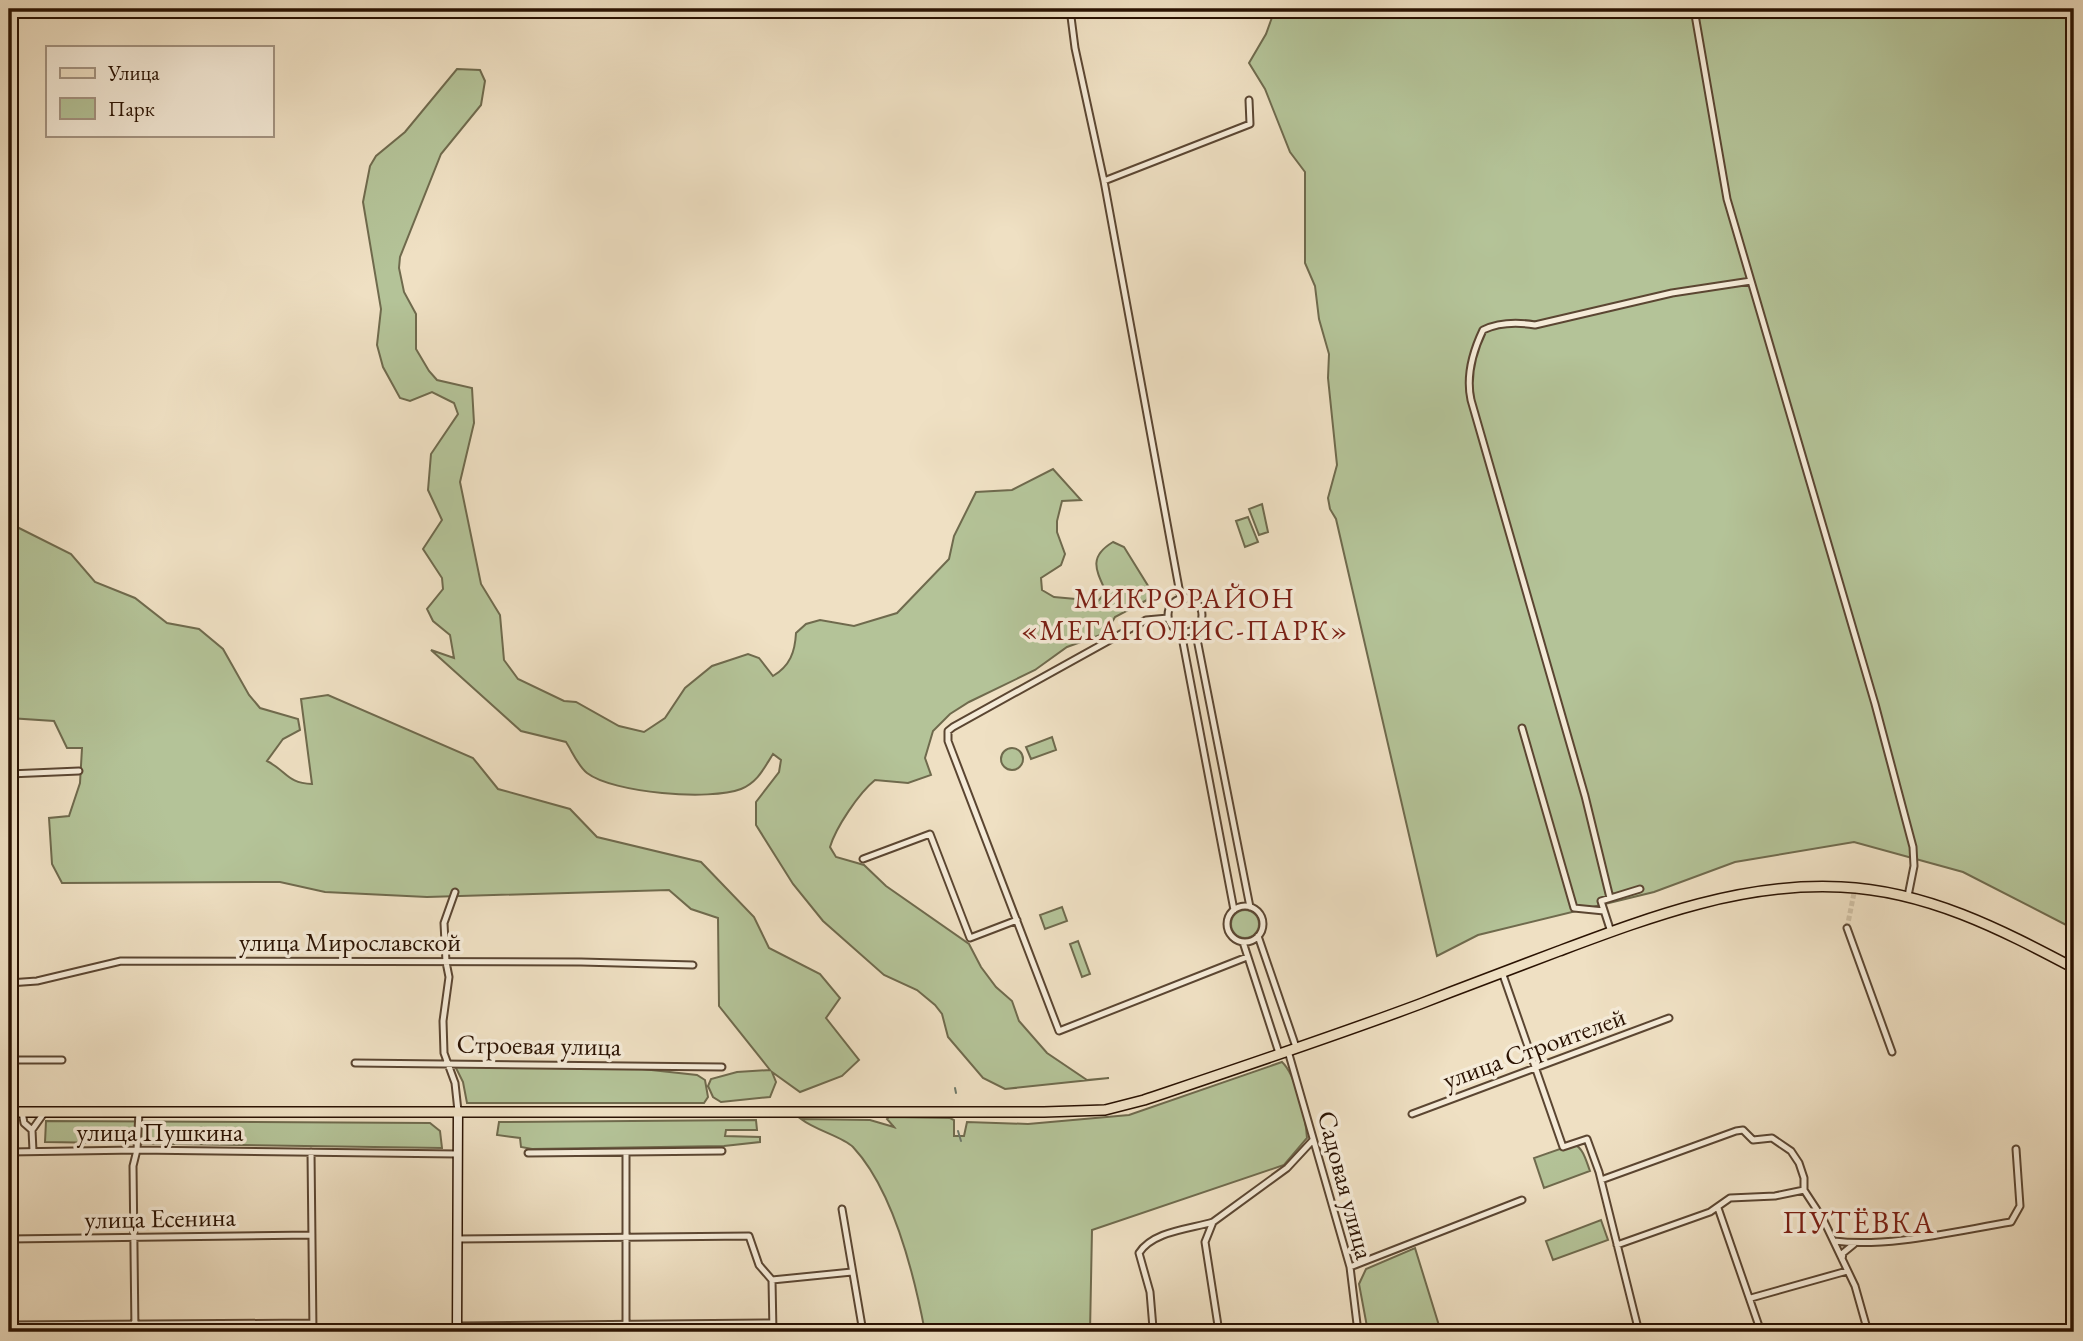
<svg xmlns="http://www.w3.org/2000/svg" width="2083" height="1341" viewBox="0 0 2083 1341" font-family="'EB Garamond',serif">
	<rect width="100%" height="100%" fill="#efe0c3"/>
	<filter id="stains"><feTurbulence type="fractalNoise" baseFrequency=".00286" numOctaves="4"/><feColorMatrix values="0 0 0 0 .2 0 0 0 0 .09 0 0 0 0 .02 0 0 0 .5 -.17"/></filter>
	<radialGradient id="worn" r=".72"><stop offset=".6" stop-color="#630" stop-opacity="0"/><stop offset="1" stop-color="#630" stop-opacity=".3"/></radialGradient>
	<!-- green -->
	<path fill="#b4c398" stroke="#6f6a4d" stroke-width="2" d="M 1275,9 L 2074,9 L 2074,929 L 1963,872 L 1854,842 L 1735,862 L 1654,892 L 1478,935 L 1437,956 L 1336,519 L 1330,509 L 1328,498 L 1337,465 L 1328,378 L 1329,354 L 1319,319 L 1315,286 L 1305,263 L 1305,172 L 1290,152 L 1265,89 L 1249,63 L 1266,34 Z
		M 457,69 L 480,70 L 485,81 L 481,105 L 441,154 L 400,257 L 399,268 L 404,292 L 416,314 L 416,349 L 429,371 L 437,380 L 472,388 L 474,423 L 460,482 L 481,584 L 500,615 L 504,660 L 518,679 L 564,701 L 576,702 L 619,726 L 644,732 L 665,718 L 685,688 L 712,666 L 748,654 L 759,658 L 773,676 C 790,666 795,652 796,633 L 806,624 L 820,620 L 854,626 L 897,613 L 949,559 L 954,536 L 976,492 L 1012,490 L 1053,469 L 1081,500 L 1062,501 L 1057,521 L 1057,532 L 1065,554 L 1061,565 L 1041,578 L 1042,590 L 1054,597 L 1098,601 L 1106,592 C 1096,570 1088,557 1113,542 L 1124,547 L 1150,589 L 1147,600 L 1115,617 L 1106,633 L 1067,647 L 1035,670 L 969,702 L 950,714 L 933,731 L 925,758 L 931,775 L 908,783 L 875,780 C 859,793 836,827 830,847 L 836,857 L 864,865 L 886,886 L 969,944 L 981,967 L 996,987 L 1012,1001 L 1019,1021 L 1047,1053 L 1087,1080 L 1109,1078 L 1005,1089 L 983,1078 L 948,1037 L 942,1014 L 935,1005 L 917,990 L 884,975 L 823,921 L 793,884 L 756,825 L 756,802 L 779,772 L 781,760 L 773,754 C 764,768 758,782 741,789 C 710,801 613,793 587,773 C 578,766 572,751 566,742 L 521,731 L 431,650 L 454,658 L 450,635 L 433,621 L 427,609 L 443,589 L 442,578 L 423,549 L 442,520 L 428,490 L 431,454 L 458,414 L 454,403 L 432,392 L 410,401 L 400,398 L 383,367 L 377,345 L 381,309 L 363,202 L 370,166 L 376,156 L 405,132 Z
		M 1262,504 L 1268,532 L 1259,535 L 1249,509 Z
		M 1248,517 L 1258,542 L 1245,547 L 1236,521 Z
		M 9,523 L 71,554 L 95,582 L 135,598 L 167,623 L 199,629 L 223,649 L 249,695 L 260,708 L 298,719 L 300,730 L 283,739 L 267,761 C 288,772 287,783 312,784 L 301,699 L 328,695 L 473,758 L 498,789 L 570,809 L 597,837 L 701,862 L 754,917 L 769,948 L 820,974 L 840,998 L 826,1018 L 859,1060 L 842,1076 L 800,1092 L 772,1072 L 776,1082 L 770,1097 L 721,1102 L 713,1097 L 708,1086 L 711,1079 L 737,1072 L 770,1070 L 719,1006 L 718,918 L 691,909 L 669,890 L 427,897 L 325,892 L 280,882 L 62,883 L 52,864 L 49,818 L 69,816 L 80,783 L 82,748 L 67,748 L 54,721 L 9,718 Z
		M 1052,737 L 1056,750 L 1031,759 L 1026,747 Z
		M1001 759a11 11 0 1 1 22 0a11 11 0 1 1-22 0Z
		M 1062,907 L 1067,921 L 1045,929 L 1040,915 Z
		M1231 924a14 14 0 1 1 28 0a14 14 0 1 1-28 0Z
		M 1078,941 L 1090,974 L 1082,977 L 1070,944 Z
		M 1282,1062 C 1296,1075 1306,1119 1307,1138 L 1284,1165 L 1092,1230 L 1090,1332 L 925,1332 C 914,1274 894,1191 853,1147 C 843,1137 815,1130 801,1119 L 870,1120 L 894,1127 L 887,1119 L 889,1117 L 950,1118 L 954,1120 L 954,1136 L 964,1136 L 967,1122 L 1028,1124 L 1129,1115 Z
		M 454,1064 L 633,1068 L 697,1075 L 705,1080 L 708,1097 L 704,1103 L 467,1103 L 463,1082 Z
		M 756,1120 L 757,1130 L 726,1130 L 725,1136 L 760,1137 L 760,1142 L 724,1146 L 532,1149 L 521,1147 L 520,1138 L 497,1135 L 499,1122 Z
		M 46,1121 L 430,1123 L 440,1131 L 442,1148 L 45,1142 Z
		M 1574,1144 C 1584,1149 1586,1161 1590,1171 L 1544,1188 L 1534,1158 Z
		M 1601,1220 L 1608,1240 L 1553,1260 L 1546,1241 Z
		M 1415,1248 L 1441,1332 L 1368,1332 L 1359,1284 L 1366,1269 Z"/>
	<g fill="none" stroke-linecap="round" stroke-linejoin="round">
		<!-- stream -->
		<path stroke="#6e7969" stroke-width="2" d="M 955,1088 L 956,1093
			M 958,1131 L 961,1141"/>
		<!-- street-tunnel -->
		<path stroke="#d1c1a6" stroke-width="5" stroke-dasharray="5 2.5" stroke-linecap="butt" d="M 1847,928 L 1855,888"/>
		<defs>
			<path id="street" d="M 1070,9 L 1075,48 L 1104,181 L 1181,599
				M 1694,9 L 1727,199 L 1875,704 L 1913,847 L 1914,866 L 1908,896
				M 1104,181 L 1250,124 L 1249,100
				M1168 615a17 17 0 1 1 34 0a17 17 0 1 1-34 0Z
				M 1168,618 L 1146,620 L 953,727 L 948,731 L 948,741 L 1059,1031 L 1247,957
				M 1195,629 L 1250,907
				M 1181,632 L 1234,910
				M 1522,728 L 1574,908 L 1604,911
				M 9,774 L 79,771
				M 863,859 L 930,834 L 970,938 L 1017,920
				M 455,892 L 444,923 L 446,962 L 449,977 L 443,1021 L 444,1053 L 455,1083 L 458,1111
				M 1610,898 L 1585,796 L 1471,400 C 1466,377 1473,351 1483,330 C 1500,322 1517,322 1535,325 L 1672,293 L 1751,281
				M1227 924a18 18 0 1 1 36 0a18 18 0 1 1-36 0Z
				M 1847,928 L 1892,1052
				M 1611,932 L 1601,901 L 1640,889
				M 1258,936 L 1296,1047
				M 1243,942 L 1279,1053
				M 1502,972 L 1563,1147 L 1587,1139 L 1599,1172 L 1639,1332
				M 9,983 L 37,981 L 121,961 L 581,962 L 693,965
				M 1288,1051 L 1350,1267 L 1358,1332
				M 9,1060 L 62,1060
				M 355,1063 L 722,1067
				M 22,1112 L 24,1123 L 32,1130 L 33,1151
				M 1412,1114 L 1669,1018
				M 32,1130 L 44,1113
				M 9,1152 L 137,1150 L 457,1154
				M 311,1152 L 313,1332
				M 528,1153 L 722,1151
				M 626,1153 L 626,1332
				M 1601,1180 L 1736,1131 L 1743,1130 L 1753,1140 L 1772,1138 L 1791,1151 L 1799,1163 L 1804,1178 L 1804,1190 L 1823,1219 L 1855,1286 L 1868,1332
				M 1718,1208 L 1761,1332
				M 842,1209 L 863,1332
				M 9,1239 L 312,1235
				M 457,1239 L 749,1236 L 759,1265 L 772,1280 L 773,1332
				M 1834,1241 C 1888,1248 1956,1231 2011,1222 L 2020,1206 L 2016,1149
				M 1617,1245 L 1710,1212 L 1730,1198 L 1775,1196 L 1804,1190
				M 1842,1259 L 1843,1253 L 1854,1244
				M 1350,1267 L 1522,1200
				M 772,1280 L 852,1272
				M 9,1295 L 9,1332
				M 1751,1298 L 1847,1271
				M 9,1325 L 312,1323
				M 457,1326 L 772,1323
				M 135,1332 L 133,1166 L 137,1150 L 139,1112
				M 1148,1332 L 1153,1328 L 1150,1292 L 1139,1253 C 1153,1231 1190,1229 1213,1222
				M 1219,1332 L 1205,1242 L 1213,1222 L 1287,1168 L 1313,1140"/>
			<path id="secondary" d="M 457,1332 L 458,1111"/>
			<path id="primary" d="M 9,1112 L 1044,1112 L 1105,1110 L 1144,1100 C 1236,1069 1329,1038 1420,1004 C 1466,986 1512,969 1559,951 C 1650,917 1742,882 1841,887 C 1927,891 2000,929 2074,968"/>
		</defs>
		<!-- street casing -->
		<use href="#street" stroke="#5b4632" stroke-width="9"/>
		<!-- secondary casing -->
		<use href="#secondary" stroke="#2a1202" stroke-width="11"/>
		<!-- primary casing -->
		<use href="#primary" stroke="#2a1202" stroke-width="12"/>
		<!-- street -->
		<use href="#street" stroke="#f5ebd8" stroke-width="5"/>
		<!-- secondary -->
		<use href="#secondary" stroke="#f5ebd8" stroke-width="8"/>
		<!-- primary -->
		<use href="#primary" stroke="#efe0c3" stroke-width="9"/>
	</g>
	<g text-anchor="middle" stroke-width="7" stroke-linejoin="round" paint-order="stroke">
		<!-- street labels -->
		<g font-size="26" fill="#2a1202" stroke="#f5ebd8">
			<text x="350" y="951">улица Мирославской</text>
			<text transform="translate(539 1045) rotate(1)" y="9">Строевая улица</text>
			<text transform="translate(1534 1048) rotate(-20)" y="9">улица Строителей</text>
			<text x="160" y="1141">улица Пушкина</text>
			<text transform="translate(1346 1185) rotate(75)" y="9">Садовая улица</text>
			<text transform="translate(160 1218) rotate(-1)" y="9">улица Есенина</text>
		</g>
		<!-- neighbourhood labels -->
		<g font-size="28" letter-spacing="2" fill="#7a1f14" stroke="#f5ebd8">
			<text x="1185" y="608">МИКРОРАЙОН<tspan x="1185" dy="32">«МЕГАПОЛИС-ПАРК»</tspan></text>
		</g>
		<!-- quarter labels -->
		<g font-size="30" letter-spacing="2" fill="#7a1f14" stroke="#f5ebd8">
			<text x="1859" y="1233">ПУТЁВКА</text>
		</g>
	</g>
	<!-- margin -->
	<rect width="2083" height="1341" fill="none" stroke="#efe0c3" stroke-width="35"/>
	<rect x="10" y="10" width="2062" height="1320" fill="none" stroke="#2a1202" stroke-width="3.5"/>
	<rect x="18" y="18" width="2048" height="1306" fill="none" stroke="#2a1202" stroke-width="2"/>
	<!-- legend -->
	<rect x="46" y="46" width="228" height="91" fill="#f5ebd8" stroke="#a49482" stroke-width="2"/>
	<rect x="60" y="68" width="35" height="10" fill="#efe0c3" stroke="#a49482" stroke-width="2"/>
	<text x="108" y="80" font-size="21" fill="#2a1202">Улица</text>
	<rect x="60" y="98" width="35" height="21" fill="#b4c398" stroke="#a49482" stroke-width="2"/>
	<text x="108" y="116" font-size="21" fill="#2a1202">Парк</text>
	<rect width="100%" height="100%" filter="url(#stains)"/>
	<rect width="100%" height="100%" fill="url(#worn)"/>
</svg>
